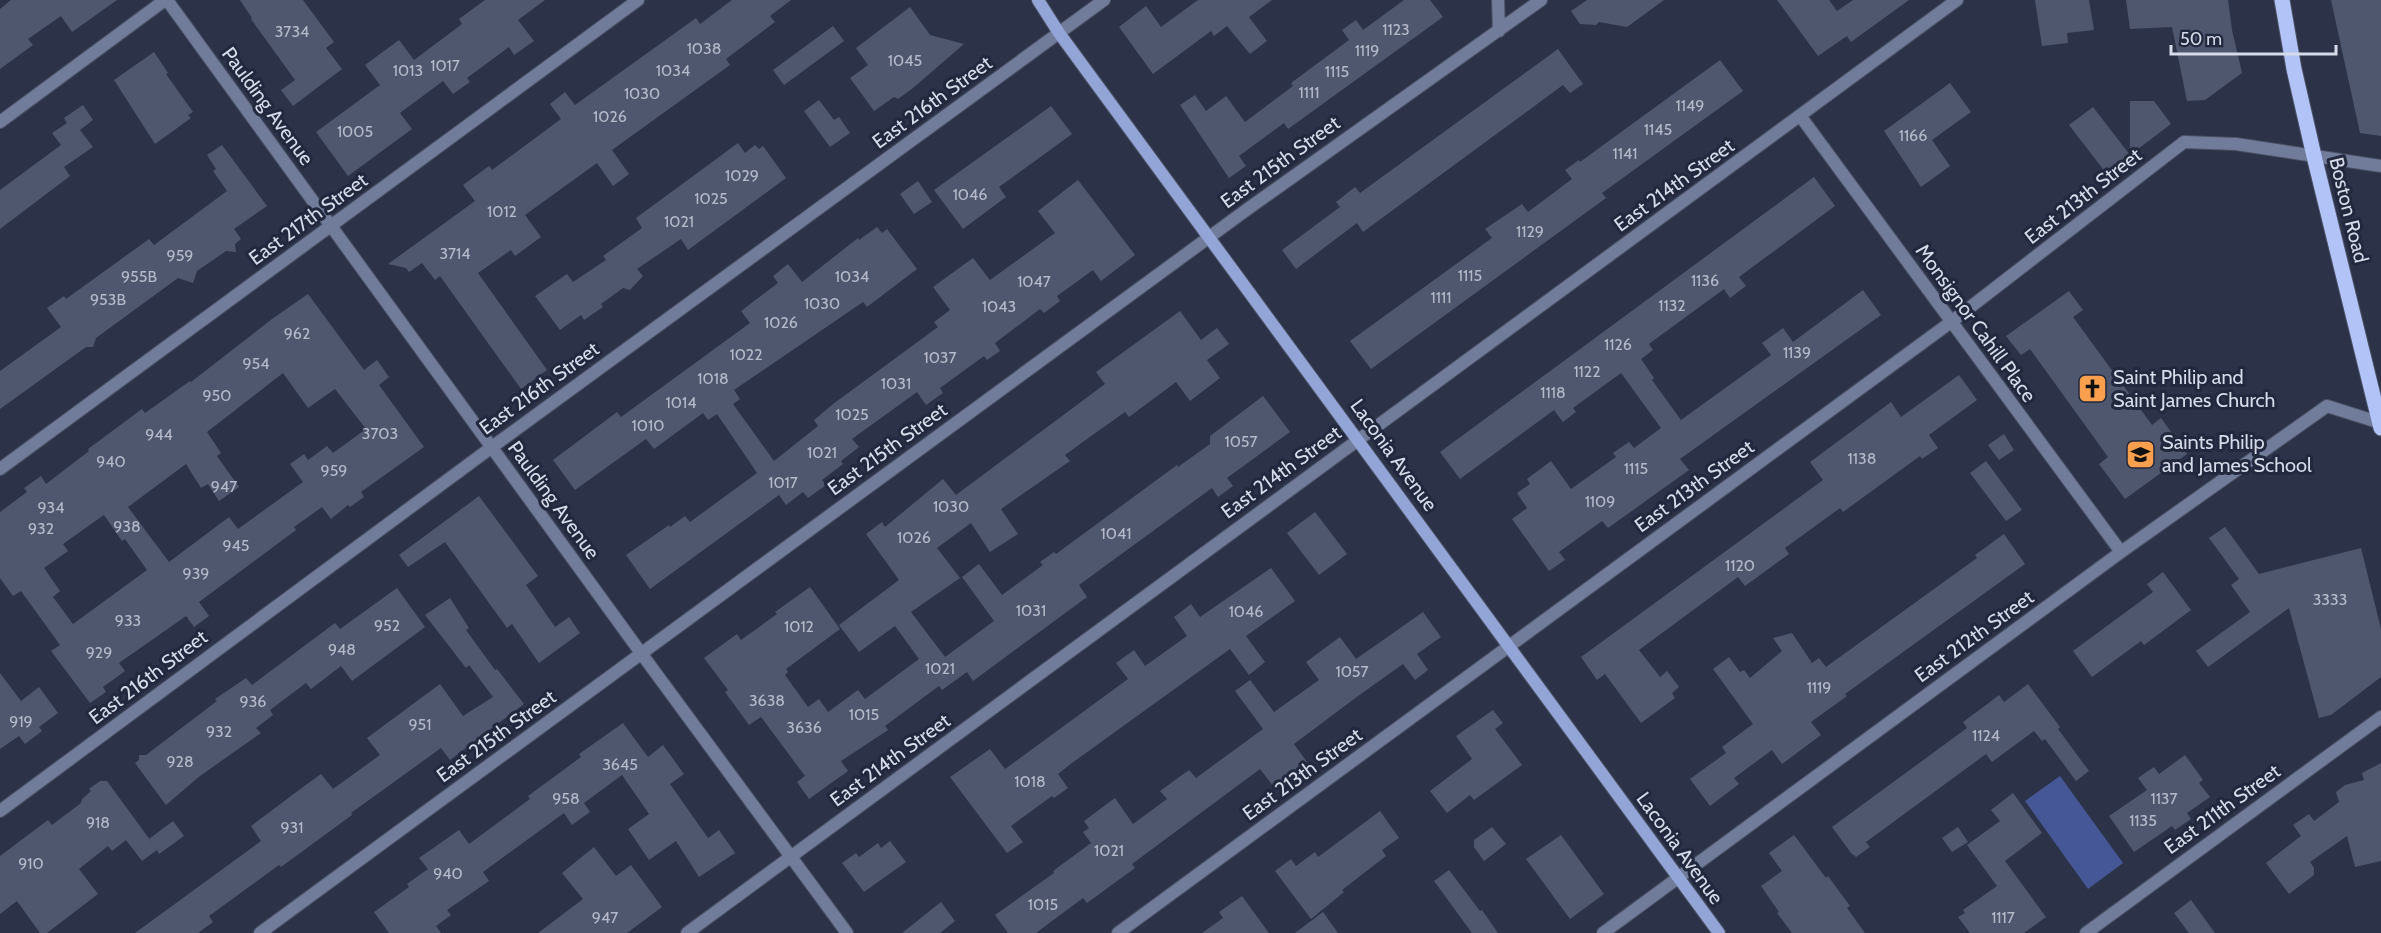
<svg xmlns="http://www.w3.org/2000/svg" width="2381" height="933" viewBox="0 0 2381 933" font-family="Cabin,sans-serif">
	<rect width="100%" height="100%" fill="#2c3348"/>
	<!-- green -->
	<path fill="#455796" d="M 2060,776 L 2123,863 L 2088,889 L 2025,801 Z"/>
	<!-- building -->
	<path fill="#4f576f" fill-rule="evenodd" d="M 11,0 L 117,0 L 72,32 L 61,16 L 28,39 L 33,45 L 0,69 L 0,9 Z
		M 240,0 L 303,0 L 334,42 L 326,48 L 342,69 L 293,106 L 281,90 L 295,80 L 251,19 L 252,18 Z
		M 485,0 L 545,0 L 518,20 L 534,41 L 514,55 L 509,47 L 467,78 L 470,82 L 453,94 L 443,81 L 400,113 L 412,129 L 348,176 L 316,132 L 380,85 L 365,65 L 399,40 L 414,60 L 462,24 L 459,19 Z
		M 732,0 L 791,0 L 770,16 L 775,22 L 726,59 L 730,65 L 612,150 L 629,174 L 613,186 L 597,163 L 525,215 L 541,237 L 515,256 L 511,250 L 478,273 L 547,370 L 521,389 L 440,276 L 435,280 L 422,263 L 409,272 L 406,268 L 388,264 L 475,201 L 463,185 L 489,166 L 492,170 L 561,119 L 550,104 L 565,92 L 575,105 L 696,18 L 700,24 Z
		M 1198,0 L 1272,0 L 1249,17 L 1267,41 L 1250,54 L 1227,26 L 1214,36 L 1211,31 L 1153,74 L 1119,27 L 1146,6 L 1161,27 Z
		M 1404,0 L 1430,0 L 1443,17 L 1288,129 L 1284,123 L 1239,156 L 1246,166 L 1229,178 L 1180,105 L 1195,95 L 1206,111 L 1226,96 L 1245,122 L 1293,86 L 1291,83 L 1349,40 L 1342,30 L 1356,20 L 1363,30 Z
		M 1587,0 L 1664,0 L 1627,27 L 1599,22 L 1596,25 L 1580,24 L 1571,11 Z
		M 1777,0 L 1829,0 L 1837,11 L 1853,0 L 1909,0 L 1851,42 L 1847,36 L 1818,56 Z
		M 2035,0 L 2089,0 L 2094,30 L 2067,33 L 2068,43 L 2042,46 Z
		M 2126,0 L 2228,0 L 2232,30 L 2242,73 L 2205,100 L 2187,101 L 2172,27 L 2130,29 Z
		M 2331,0 L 2381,0 L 2381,136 L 2360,133 Z
		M 910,7 L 930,35 L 964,44 L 913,88 L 898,99 L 894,97 L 874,111 L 850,78 L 868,65 L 856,48 Z
		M 833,26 L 844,41 L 784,85 L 773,70 Z
		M 1558,49 L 1583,84 L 1570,93 L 1563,85 L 1363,232 L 1357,223 L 1296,269 L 1282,250 L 1340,207 L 1336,202 L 1355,187 L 1360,193 Z
		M 154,52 L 168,73 L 166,74 L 193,112 L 188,115 L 191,118 L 155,144 L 114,80 Z
		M 1720,60 L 1743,91 L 1602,193 L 1606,198 L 1371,369 L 1350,341 L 1492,238 L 1485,229 L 1522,204 L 1528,212 L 1572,179 L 1565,170 L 1579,160 L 1580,162 Z
		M 1950,83 L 1971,112 L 1932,140 L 1950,166 L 1921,187 L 1884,131 Z
		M 819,100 L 834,120 L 839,117 L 850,133 L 830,147 L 804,111 Z
		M 2130,101 L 2154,101 L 2171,124 L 2130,155 Z
		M 83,105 L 93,120 L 80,130 L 93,147 L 64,167 L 70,176 L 0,229 L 0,190 L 61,145 L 52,133 L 67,123 L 64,118 Z
		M 1051,106 L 1072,134 L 999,187 L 1006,197 L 963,229 L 934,190 Z
		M 2093,107 L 2130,155 L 2106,173 L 2069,125 Z
		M 738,143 L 745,153 L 755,145 L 759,149 L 763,146 L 786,178 L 688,250 L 681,239 L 637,269 L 643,276 L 630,290 L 623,288 L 601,304 L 603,307 L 584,320 L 581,315 L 560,330 L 535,296 L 567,274 L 573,282 L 606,260 L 603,256 L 642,228 L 636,218 Z
		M 222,145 L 267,206 L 234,229 L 241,239 L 235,244 L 236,252 L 226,251 L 197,271 L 193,283 L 178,278 L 96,338 L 93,347 L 86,347 L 0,409 L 0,371 L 61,327 L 47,308 L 64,296 L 66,299 L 149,239 L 154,245 L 227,191 L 213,171 L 216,169 L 207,155 Z
		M 1814,177 L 1835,206 L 1739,277 L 1746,286 L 1730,298 L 1724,289 L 1653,341 L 1649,344 L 1653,350 L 1641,359 L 1654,378 L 1652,380 L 1681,420 L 1771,355 L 1762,343 L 1783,328 L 1793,342 L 1863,290 L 1881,315 L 1680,459 L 1689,470 L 1608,528 L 1602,521 L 1559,552 L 1565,560 L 1549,571 L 1512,519 L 1527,508 L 1517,493 L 1530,484 L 1527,479 L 1551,461 L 1571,489 L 1616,457 L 1613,453 L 1629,442 L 1634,448 L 1661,428 L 1621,373 L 1573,408 L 1576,412 L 1563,422 L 1554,410 L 1460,479 L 1440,452 Z
		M 1078,180 L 1135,255 L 1101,281 L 1093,270 L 1057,296 L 1060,301 L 1044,313 L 1040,309 L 995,343 L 1000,351 L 987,360 L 984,356 L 940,388 L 943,393 L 926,405 L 917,392 L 852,439 L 859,447 L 841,461 L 843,464 L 822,480 L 826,485 L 808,498 L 803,492 L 786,505 L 779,495 L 650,589 L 626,555 L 669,525 L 670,527 L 685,516 L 690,522 L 757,473 L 717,414 L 708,420 L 703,413 L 654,449 L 646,439 L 575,490 L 553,460 L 617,412 L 621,417 L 750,323 L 741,311 L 778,283 L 773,276 L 788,264 L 802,282 L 858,238 L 859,240 L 877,227 L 882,233 L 887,229 L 917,269 L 867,307 L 863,302 L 734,390 L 740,399 L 733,404 L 774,461 L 818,426 L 814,420 L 833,404 L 938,327 L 934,322 L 950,310 L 933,287 L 973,258 L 990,280 L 1055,233 L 1038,211 Z
		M 918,181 L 932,202 L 914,214 L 900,194 Z
		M 2069,291 L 2083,310 L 2073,317 L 2103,358 L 2152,425 L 2161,418 L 2187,454 L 2125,499 L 2099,464 L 2108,457 L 2030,349 L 2021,355 L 2006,336 Z
		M 308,294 L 364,370 L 377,360 L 389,377 L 379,385 L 424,447 L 361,492 L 364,497 L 350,507 L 348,505 L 331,519 L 322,507 L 294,527 L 296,530 L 199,602 L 209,616 L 194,627 L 186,616 L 119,663 L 125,671 L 103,687 L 106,692 L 90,703 L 51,651 L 60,645 L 21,591 L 13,596 L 0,578 L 0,512 L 27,492 L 24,488 L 41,476 L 46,484 L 89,451 L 88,449 L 142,409 L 145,413 L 190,381 L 191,382 L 272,319 ZM 283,373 L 308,408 L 335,389 L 366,429 L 333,453 L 327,446 L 308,460 L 304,454 L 290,464 L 303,482 L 238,529 L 229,517 L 169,562 L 128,507 L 186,464 L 201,488 L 208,484 L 219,501 L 239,487 L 217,456 L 221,453 L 207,432 ZM 104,515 L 122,541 L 125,539 L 147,570 L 73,624 L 53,597 L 60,591 L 44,568 L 68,551 L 63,544 Z
		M 1180,311 L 1201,340 L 1217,328 L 1229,344 L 1207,360 L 1220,378 L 1190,401 L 1176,382 L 1129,417 L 1125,412 L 1080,444 L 1065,455 L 1070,461 L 1001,509 L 1018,534 L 990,552 L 971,523 L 937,548 L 960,578 L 911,612 L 945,657 L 994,621 L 962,577 L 979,564 L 1002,595 L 1043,565 L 1040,562 L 1054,552 L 1056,554 L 1177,465 L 1178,467 L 1210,444 L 1210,436 L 1263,396 L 1290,432 L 1227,478 L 1233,486 L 1218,497 L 1212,488 L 1079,585 L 1087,597 L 973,681 L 967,672 L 942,690 L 939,686 L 885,726 L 888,730 L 841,761 L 848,771 L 809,799 L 797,782 L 805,776 L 761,717 L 749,725 L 725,692 L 728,690 L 704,658 L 737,634 L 741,640 L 777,614 L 775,612 L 810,587 L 840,629 L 786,669 L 788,672 L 785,675 L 808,707 L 819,699 L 828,712 L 858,690 L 865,699 L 919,659 L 895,626 L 859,652 L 839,625 L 899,580 L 866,534 L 882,522 L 885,527 L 943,479 L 956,495 L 1105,384 L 1096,372 Z
		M 1959,375 L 1977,400 L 1929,435 L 1938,448 L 1922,459 L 1920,456 L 1843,512 L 1840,508 L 1785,548 L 1789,554 L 1745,586 L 1738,577 L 1639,650 L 1660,677 L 1667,671 L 1679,687 L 1672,693 L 1675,698 L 1641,723 L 1605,674 L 1597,680 L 1581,657 L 1823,480 L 1810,462 L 1891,402 L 1901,417 Z
		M 2004,434 L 2014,450 L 1999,460 L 1988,445 Z
		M 1986,461 L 2022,510 L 2006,521 L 1970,473 Z
		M 479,496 L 538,576 L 526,585 L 555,627 L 569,617 L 580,633 L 539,663 L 512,624 L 507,628 L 445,542 L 408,567 L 399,555 Z
		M 1315,512 L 1347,554 L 1319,575 L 1287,533 Z
		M 2225,527 L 2259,574 L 2361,548 L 2381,629 L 2381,677 L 2331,715 L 2319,718 L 2289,608 L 2208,667 L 2196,651 L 2250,612 L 2231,585 L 2239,579 L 2209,538 Z
		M 2004,534 L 2025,564 L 1845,694 L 1847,696 L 1811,722 L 1821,735 L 1782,764 L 1772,750 L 1734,778 L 1739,784 L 1710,806 L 1690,779 L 1726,753 L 1722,747 L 1753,724 L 1713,669 L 1729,657 L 1740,672 L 1744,670 L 1750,678 L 1782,651 L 1773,638 L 1792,633 L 1812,663 L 1819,658 L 1826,667 L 1977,558 L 1975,555 Z
		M 1271,568 L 1295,601 L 1246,636 L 1265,662 L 1249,675 L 1230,649 L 1072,763 L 1058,774 L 1068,788 L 1054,798 L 1052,796 L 1011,826 L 1023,842 L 1007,853 L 950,777 L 990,749 L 1005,769 L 1128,679 L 1116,663 L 1134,650 L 1145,666 L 1187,636 L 1174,617 L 1191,604 L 1200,617 Z
		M 2163,572 L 2191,610 L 2144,645 L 2141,641 L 2092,677 L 2073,651 L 2153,592 L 2147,584 Z
		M 397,588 L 425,627 L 352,681 L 341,666 L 311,689 L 306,683 L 270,710 L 273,715 L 256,728 L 261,733 L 200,776 L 166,805 L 135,763 L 139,760 L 139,755 L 146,755 L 217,701 L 215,699 L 246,678 L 252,685 L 335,623 L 340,629 Z
		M 450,598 L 469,628 L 466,630 L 495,670 L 497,669 L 524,704 L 450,760 L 441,748 L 351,813 L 352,815 L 281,867 L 279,865 L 209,916 L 213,922 L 198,933 L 135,933 L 261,841 L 251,826 L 303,787 L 321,774 L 333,789 L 380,755 L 367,738 L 440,684 L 463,716 L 493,697 L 469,665 L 466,668 L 425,615 Z
		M 1423,612 L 1441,637 L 1417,654 L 1428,670 L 1415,680 L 1403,664 L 1358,696 L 1294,744 L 1307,762 L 1273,786 L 1260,769 L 1132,864 L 1135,868 L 1087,903 L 1083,898 L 1036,933 L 1008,933 L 995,915 L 1054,873 L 1053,871 L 1091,843 L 1083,832 L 1089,828 L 1084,821 L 1115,798 L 1133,824 L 1167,799 L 1160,791 L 1189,770 L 1196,778 L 1263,729 L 1235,691 L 1250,680 L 1274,712 L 1319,680 L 1306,662 L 1340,637 L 1356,659 Z
		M 0,673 L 21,701 L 39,687 L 58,713 L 39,727 L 42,731 L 25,744 L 19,736 L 0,749 Z
		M 2028,684 L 2060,727 L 2058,729 L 2089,771 L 2076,781 L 2045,739 L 2042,741 L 2034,731 L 1992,762 L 1986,754 L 1866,842 L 1870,847 L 1856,857 L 1851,853 L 1832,827 L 1967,728 L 1963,722 L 1986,705 L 1999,695 L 2004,702 Z
		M 1493,710 L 1503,723 L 1495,729 L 1522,765 L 1474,800 L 1470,795 L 1447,813 L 1430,791 L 1472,759 L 1456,736 Z
		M 623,723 L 648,757 L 663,745 L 684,774 L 670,784 L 708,838 L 719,830 L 735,853 L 699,877 L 676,841 L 649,860 L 628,829 L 649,814 L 622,775 L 584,803 L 590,812 L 572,825 L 564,813 L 483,872 L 489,881 L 447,910 L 451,915 L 436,926 L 441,933 L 389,933 L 374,912 L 409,887 L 407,884 L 428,869 L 419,858 L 459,830 L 469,844 L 530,799 L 528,796 L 581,757 L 579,754 Z
		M 2185,755 L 2203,780 L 2199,783 L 2210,797 L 2187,813 L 2191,819 L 2175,830 L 2172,826 L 2134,852 L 2109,816 L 2147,790 L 2138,778 L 2154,767 L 2159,774 Z
		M 2381,763 L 2381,861 L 2355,867 L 2347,836 L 2310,862 L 2314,868 L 2314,875 L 2289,894 L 2266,863 L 2301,836 L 2293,825 L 2309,814 L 2314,821 L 2339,802 L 2336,792 L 2345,785 L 2364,780 L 2362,773 Z
		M 100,781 L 107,781 L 153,844 L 149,839 L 173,821 L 184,836 L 159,854 L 157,850 L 142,861 L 126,840 L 112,851 L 108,846 L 79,869 L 98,894 L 47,933 L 40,933 L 17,901 L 0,914 L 0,856 L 48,820 L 52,825 L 81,803 L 82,799 L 91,791 L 89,789 Z
		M 2013,793 L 2042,833 L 2005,861 L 2046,917 L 2024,933 L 1970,933 L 1958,917 L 1965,913 L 1963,910 L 1997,886 L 1967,845 L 2000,821 L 1991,810 Z
		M 1380,811 L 1399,838 L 1382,850 L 1386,856 L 1342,890 L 1344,892 L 1311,919 L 1275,871 L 1291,859 L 1296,866 L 1315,852 L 1318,857 Z
		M 1492,827 L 1506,844 L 1484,861 L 1474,847 L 1474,840 Z
		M 1958,827 L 1968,842 L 1952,852 L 1942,838 Z
		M 1561,835 L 1604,894 L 1570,919 L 1526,859 Z
		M 1794,835 L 1826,878 L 1828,876 L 1850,906 L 1847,908 L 1865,933 L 1792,933 L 1777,913 L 1779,912 L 1761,886 L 1782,871 L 1769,853 Z
		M 890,841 L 906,862 L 864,892 L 842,863 L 856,853 L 859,857 L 878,843 L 881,848 Z
		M 594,847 L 616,876 L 631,865 L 662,907 L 627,933 L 538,933 L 583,899 L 562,873 Z
		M 1449,870 L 1480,911 L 1482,910 L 1498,933 L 1472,933 L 1434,881 Z
		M 1242,896 L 1269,933 L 1202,933 L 1223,918 L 1219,912 Z
		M 2191,900 L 2215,933 L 2189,933 L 2174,913 Z
		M 941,902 L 955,921 L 940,933 L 902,933 Z
		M 1323,912 L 1338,933 L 1295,933 Z"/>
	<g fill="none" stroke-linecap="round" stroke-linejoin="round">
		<defs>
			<path id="street" d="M 167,0 L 641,653 L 847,933
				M 1498,0 L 1499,31
				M 1801,117 L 2121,552
				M 0,122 L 165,0
				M 0,469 L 638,0
				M 0,811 L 492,447 L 1104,0
				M 260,933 L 1249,208 L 1541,0
				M 687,933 L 1957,0
				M 1118,933 L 1951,322 L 2184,142 L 2236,144 L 2381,166
				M 1603,933 L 2121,552 L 2327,406 L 2381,423
				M 2086,933 L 2381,717"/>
			<path id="secondary" d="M 1038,0 L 1059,33 L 1719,933"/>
			<path id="primary" d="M 2282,0 L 2294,69 L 2314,156 L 2381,428"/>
		</defs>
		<!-- street casing -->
		<use href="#street" stroke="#4b5165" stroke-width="14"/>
		<!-- secondary casing -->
		<use href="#secondary" stroke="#4b5165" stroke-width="14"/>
		<!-- primary casing -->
		<use href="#primary" stroke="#4b5165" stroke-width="17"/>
		<!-- street -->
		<use href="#street" stroke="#717c9b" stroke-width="12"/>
		<!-- secondary -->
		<use href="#secondary" stroke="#93a4d6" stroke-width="12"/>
		<!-- primary -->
		<use href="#primary" stroke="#b2c3f7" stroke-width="15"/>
	</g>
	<!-- icons -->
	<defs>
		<symbol id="church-square" viewBox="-11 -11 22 22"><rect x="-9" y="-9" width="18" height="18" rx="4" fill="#f99f4d" stroke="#22293e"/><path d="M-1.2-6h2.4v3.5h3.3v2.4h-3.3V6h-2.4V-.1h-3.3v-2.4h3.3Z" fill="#111"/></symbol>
		<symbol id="school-square" viewBox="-11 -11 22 22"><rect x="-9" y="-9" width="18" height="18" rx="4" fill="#f99f4d" stroke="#22293e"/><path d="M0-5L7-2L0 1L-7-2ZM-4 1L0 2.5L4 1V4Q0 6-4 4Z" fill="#111"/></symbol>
	</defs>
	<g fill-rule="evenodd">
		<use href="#church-square" x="2076" y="372" width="33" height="33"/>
		<use href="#school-square" x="2124" y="438" width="33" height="33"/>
	</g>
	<g text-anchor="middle" stroke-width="6" stroke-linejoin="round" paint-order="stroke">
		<!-- number labels -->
		<g font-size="16" fill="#b4baca">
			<text x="1396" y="35">1123</text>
			<text x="292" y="37">3734</text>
			<text x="704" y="54">1038</text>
			<text x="1367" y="56">1119</text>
			<text x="905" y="66">1045</text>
			<text x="445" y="71">1017</text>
			<text x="408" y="76">1013</text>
			<text x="673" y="76">1034</text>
			<text x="1337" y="77">1115</text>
			<text x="1309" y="98">1111</text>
			<text x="642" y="99">1030</text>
			<text x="1690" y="111">1149</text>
			<text x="610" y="122">1026</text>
			<text x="1658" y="135">1145</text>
			<text x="355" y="137">1005</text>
			<text x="1913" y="141">1166</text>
			<text x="1625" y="159">1141</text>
			<text x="742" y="181">1029</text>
			<text x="970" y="200">1046</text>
			<text x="711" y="204">1025</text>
			<text x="502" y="217">1012</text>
			<text x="679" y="227">1021</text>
			<text x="1530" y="237">1129</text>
			<text x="455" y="259">3714</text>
			<text x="180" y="261">959</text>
			<text x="1470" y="281">1115</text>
			<text x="139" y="282">955B</text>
			<text x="852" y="282">1034</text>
			<text x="1705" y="286">1136</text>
			<text x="1034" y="287">1047</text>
			<text x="1441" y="303">1111</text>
			<text x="108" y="305">953B</text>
			<text x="822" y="309">1030</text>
			<text x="1672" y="311">1132</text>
			<text x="999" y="312">1043</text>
			<text x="781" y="328">1026</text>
			<text x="297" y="339">962</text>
			<text x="1618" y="350">1126</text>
			<text x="1797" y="358">1139</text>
			<text x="746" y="360">1022</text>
			<text x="940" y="363">1037</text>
			<text x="256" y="369">954</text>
			<text x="1587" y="377">1122</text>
			<text x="713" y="384">1018</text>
			<text x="896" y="389">1031</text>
			<text x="1553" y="398">1118</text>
			<text x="217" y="401">950</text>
			<text x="681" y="408">1014</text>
			<text x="852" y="420">1025</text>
			<text x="648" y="431">1010</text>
			<text x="380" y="439">3703</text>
			<text x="159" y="440">944</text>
			<text x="1241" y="447">1057</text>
			<text x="822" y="458">1021</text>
			<text x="1862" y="464">1138</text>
			<text x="111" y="467">940</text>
			<text x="1636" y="474">1115</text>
			<text x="334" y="476">959</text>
			<text x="783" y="488">1017</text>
			<text x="224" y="492">947</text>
			<text x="1600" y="507">1109</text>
			<text x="951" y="512">1030</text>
			<text x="51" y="513">934</text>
			<text x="127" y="532">938</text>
			<text x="41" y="534">932</text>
			<text x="1116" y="539">1041</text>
			<text x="914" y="543">1026</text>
			<text x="236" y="551">945</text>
			<text x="1740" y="571">1120</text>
			<text x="196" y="579">939</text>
			<text x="2330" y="605">3333</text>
			<text x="1031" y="616">1031</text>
			<text x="1246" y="617">1046</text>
			<text x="128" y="626">933</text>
			<text x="387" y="631">952</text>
			<text x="799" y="632">1012</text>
			<text x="342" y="655">948</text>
			<text x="99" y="658">929</text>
			<text x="940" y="674">1021</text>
			<text x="1352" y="677">1057</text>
			<text x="1819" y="693">1119</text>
			<text x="767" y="706">3638</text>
			<text x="253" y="707">936</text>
			<text x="864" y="720">1015</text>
			<text x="21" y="727">919</text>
			<text x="420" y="730">951</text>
			<text x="804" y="733">3636</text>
			<text x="219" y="737">932</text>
			<text x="1986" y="741">1124</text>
			<text x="180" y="767">928</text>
			<text x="620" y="770">3645</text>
			<text x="1030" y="787">1018</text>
			<text x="566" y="804">958</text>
			<text x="2164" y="804">1137</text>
			<text x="2143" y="826">1135</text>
			<text x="98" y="828">918</text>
			<text x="292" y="833">931</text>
			<text x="1109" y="856">1021</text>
			<text x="31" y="869">910</text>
			<text x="448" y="879">940</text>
			<text x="1043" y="910">1015</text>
			<text x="605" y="923">947</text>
			<text x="2003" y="923">1117</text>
		</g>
		<!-- street labels -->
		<g font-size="20" fill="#d6dbe9" stroke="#22293e">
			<text transform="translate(932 102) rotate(-36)" y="7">East 216th Street</text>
			<text transform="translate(268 106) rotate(54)" y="7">Paulding Avenue</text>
			<text transform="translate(1280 162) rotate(-36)" y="7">East 215th Street</text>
			<text transform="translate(1674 185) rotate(-36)" y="7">East 214th Street</text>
			<text transform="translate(2083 196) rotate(-38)" y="7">East 213th Street</text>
			<text transform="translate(2349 210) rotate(76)" y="7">Boston Road</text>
			<text transform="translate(308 219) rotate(-36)" y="7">East 217th Street</text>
			<text transform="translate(1976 323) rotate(54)" y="7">Monsignor Cahill Place</text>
			<text transform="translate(539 388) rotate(-36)" y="7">East 216th Street</text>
			<text transform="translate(887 449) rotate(-36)" y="7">East 215th Street</text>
			<text transform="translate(1394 455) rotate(54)" y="7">Laconia Avenue</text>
			<text transform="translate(1281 472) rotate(-36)" y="7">East 214th Street</text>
			<text transform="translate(1694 486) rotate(-36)" y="7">East 213th Street</text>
			<text transform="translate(554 500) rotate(54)" y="7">Paulding Avenue</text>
			<text transform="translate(1974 636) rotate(-36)" y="7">East 212th Street</text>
			<text transform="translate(148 677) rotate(-37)" y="7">East 216th Street</text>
			<text transform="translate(496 736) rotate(-36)" y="7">East 215th Street</text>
			<text transform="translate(890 760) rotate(-36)" y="7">East 214th Street</text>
			<text transform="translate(1302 774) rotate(-36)" y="7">East 213th Street</text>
			<text transform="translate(2222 809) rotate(-36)" y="7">East 211th Street</text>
			<text transform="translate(1680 848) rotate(54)" y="7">Laconia Avenue</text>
		</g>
		<!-- poi labels -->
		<g font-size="20" fill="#d6dbe9" stroke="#22293e" text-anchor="start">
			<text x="2113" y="384">Saint Philip and<tspan x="2113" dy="23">Saint James Church</tspan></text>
			<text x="2162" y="449">Saints Philip<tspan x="2162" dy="23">and James School</tspan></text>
		</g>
	</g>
	<!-- scale -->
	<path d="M2171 45v9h165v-9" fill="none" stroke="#d6dbe9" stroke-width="3"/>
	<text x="2180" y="45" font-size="18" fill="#d6dbe9" stroke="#22293e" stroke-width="4.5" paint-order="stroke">50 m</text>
</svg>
